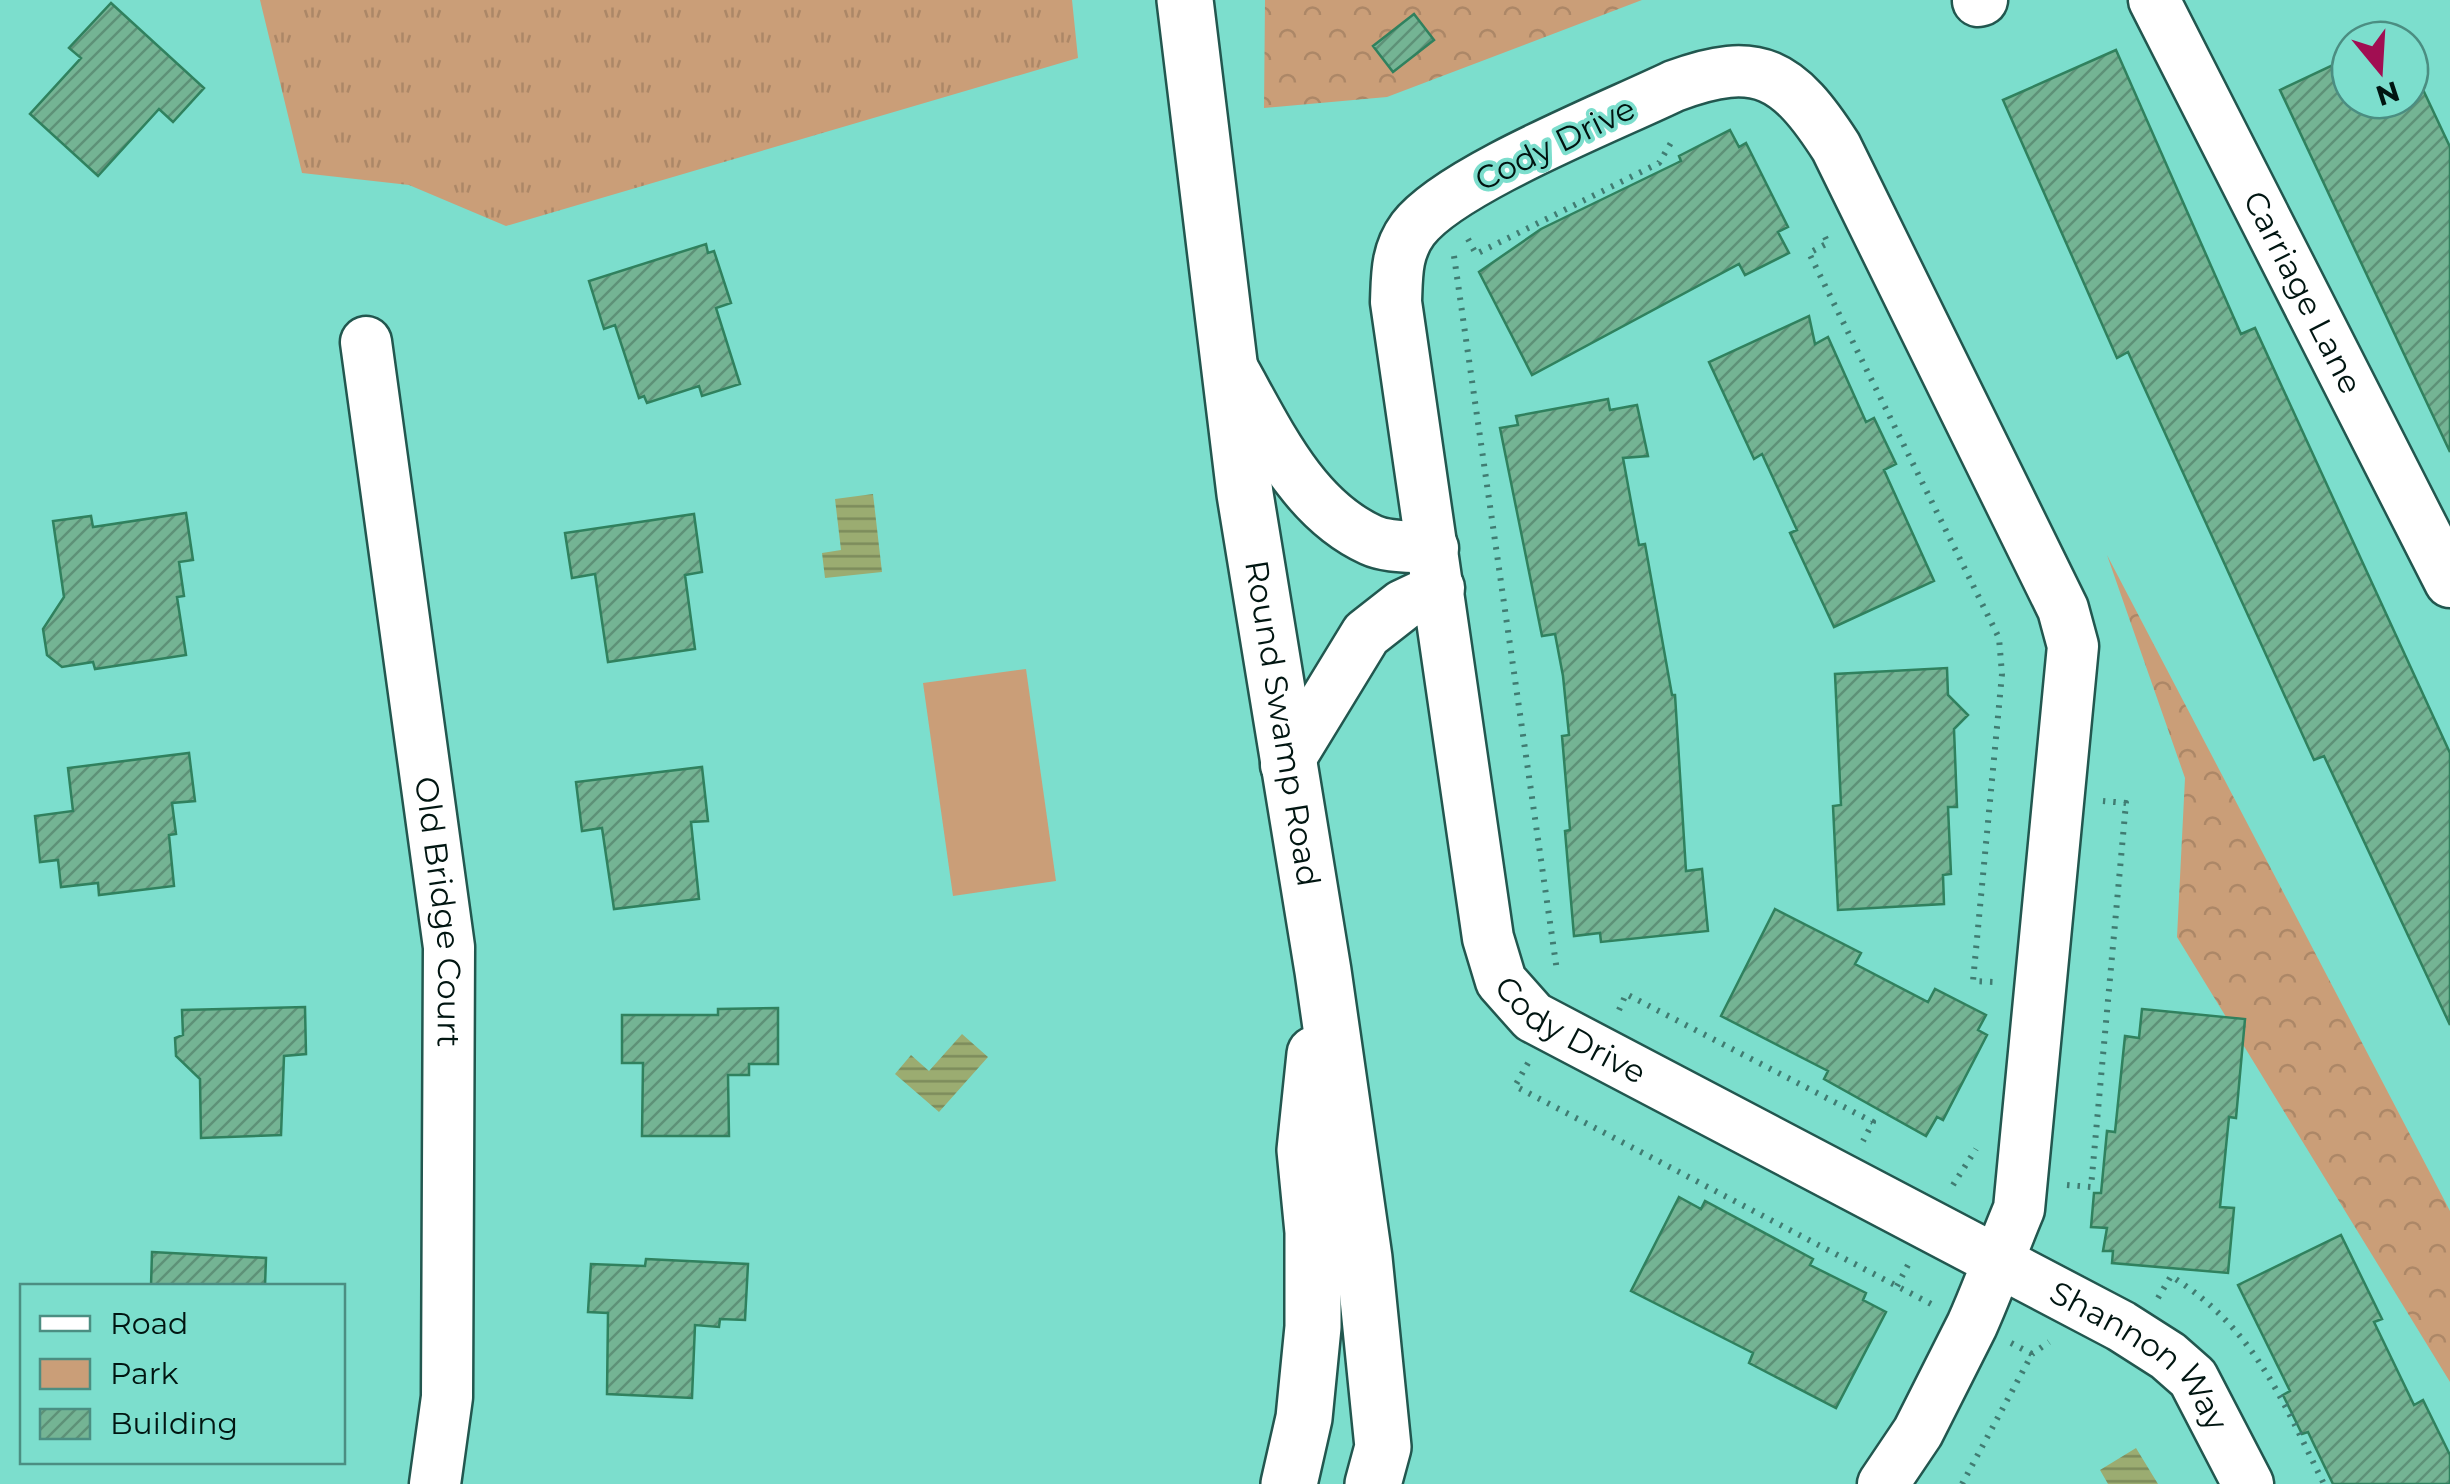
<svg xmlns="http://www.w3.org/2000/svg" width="2450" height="1484" viewBox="0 0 2450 1484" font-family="Montserrat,sans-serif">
	<defs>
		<pattern id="grass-tufts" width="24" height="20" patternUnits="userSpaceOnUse" patternTransform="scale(2.5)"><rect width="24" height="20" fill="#ca9e78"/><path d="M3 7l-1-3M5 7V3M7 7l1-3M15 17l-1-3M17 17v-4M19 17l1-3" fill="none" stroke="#ac8767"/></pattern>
		<pattern id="forest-crowns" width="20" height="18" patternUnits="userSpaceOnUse" patternTransform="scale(2.5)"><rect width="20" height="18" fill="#ca9e78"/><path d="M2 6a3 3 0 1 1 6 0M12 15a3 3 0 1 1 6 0" fill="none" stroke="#ac8767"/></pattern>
		<pattern id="water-rules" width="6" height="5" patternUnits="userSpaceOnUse" patternTransform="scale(2.5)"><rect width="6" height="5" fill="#9bac71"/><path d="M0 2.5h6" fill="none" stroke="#7c8b5b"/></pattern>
		<pattern id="building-hatch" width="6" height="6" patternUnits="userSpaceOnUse" patternTransform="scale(2.5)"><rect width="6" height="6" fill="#74b494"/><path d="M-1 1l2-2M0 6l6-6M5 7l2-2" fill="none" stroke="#5d9177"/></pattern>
	</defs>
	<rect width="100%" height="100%" fill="#7cdecd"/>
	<!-- grass -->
	<path fill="url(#grass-tufts)" d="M 260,0 L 1072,0 L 1078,58 L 506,226 L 409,185 L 302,173 Z"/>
	<!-- forest -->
	<path fill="url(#forest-crowns)" d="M 1265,0 L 1642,0 L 1387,97 L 1264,108 Z
		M 2107,555 L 2450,1211 L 2450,1382 L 2177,937 L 2185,778 Z"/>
	<!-- park -->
	<path fill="#ca9e78" d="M 1026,669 L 1056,881 L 953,896 L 923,683 Z"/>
	<!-- water -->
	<path fill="url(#water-rules)" d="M 873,494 L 882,572 L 825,578 L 822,553 L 841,550 L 835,499 Z
		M 962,1034 L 988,1057 L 939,1112 L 895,1074 L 911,1055 L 929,1071 Z
		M 2136,1448 L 2158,1484 L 2108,1484 L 2100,1470 Z"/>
	<!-- building -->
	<path fill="url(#building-hatch)" stroke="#30815e" stroke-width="2.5" d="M 111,3 L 204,88 L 173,122 L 159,109 L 98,176 L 30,114 L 81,58 L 69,48 Z
		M 1414,14 L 1434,40 L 1393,72 L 1373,46 Z
		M 2116,50 L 2241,334 L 2255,328 L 2450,753 L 2450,1025 L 2324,756 L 2314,760 L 2128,352 L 2117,358 L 2003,100 Z
		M 2350,57 L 2350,100 L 2410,100 L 2410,62 L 2450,147 L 2450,452 L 2280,90 Z
		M 1730,130 L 1739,147 L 1746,143 L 1788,227 L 1778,232 L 1789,253 L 1745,275 L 1739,264 L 1532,375 L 1479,272 L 1541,229 L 1681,161 L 1679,156 Z
		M 706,244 L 708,253 L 714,251 L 731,303 L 716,308 L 740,384 L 702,396 L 699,386 L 647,403 L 644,396 L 639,398 L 615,325 L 604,329 L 589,281 Z
		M 1809,316 L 1815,344 L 1828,337 L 1866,422 L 1874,418 L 1896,464 L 1884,470 L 1934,581 L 1834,627 L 1790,533 L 1797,530 L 1762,454 L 1754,459 L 1709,362 Z
		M 1608,399 L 1610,410 L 1637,405 L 1648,456 L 1623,458 L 1639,545 L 1645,544 L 1672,695 L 1675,695 L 1686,871 L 1702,869 L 1708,931 L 1601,942 L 1600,933 L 1574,936 L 1565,831 L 1570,830 L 1562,736 L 1569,735 L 1563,676 L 1555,634 L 1542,636 L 1500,428 L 1518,425 L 1516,416 Z
		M 186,513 L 193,560 L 179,562 L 184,596 L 177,597 L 186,655 L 95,669 L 93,662 L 62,667 L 47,655 L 43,629 L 64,597 L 53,521 L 91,516 L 93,527 Z
		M 694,514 L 702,572 L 685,575 L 695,649 L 608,662 L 595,574 L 572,578 L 565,533 Z
		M 1947,668 L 1948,695 L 1968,715 L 1954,729 L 1957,807 L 1948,807 L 1951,874 L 1943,875 L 1944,904 L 1838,910 L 1833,806 L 1841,805 L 1835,674 Z
		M 189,753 L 195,801 L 172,803 L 176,834 L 169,835 L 174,886 L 99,895 L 98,883 L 61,887 L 58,860 L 40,862 L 35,816 L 73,811 L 68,768 Z
		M 702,767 L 708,821 L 691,822 L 699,899 L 614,909 L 602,828 L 582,831 L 576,782 Z
		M 1775,909 L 1861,953 L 1855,964 L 1928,1002 L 1935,989 L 1986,1015 L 1978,1030 L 1987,1035 L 1943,1120 L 1937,1117 L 1926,1136 L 1824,1079 L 1828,1071 L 1721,1016 Z
		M 305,1007 L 306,1054 L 284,1056 L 281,1135 L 201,1138 L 200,1079 L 176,1056 L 175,1038 L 183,1035 L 182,1010 Z
		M 778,1008 L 778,1064 L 749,1064 L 749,1075 L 728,1075 L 729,1136 L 642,1136 L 643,1063 L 622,1063 L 622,1015 L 718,1015 L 718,1009 Z
		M 2142,1009 L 2245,1019 L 2236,1118 L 2229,1117 L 2220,1207 L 2234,1208 L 2228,1273 L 2112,1263 L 2113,1251 L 2103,1251 L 2107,1228 L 2091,1227 L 2094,1193 L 2101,1193 L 2107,1131 L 2115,1132 L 2125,1036 L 2139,1038 Z
		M 1679,1197 L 1701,1209 L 1705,1201 L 1813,1259 L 1810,1265 L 1866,1293 L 1863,1300 L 1886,1312 L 1836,1408 L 1749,1363 L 1753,1353 L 1631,1291 Z
		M 2341,1235 L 2382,1319 L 2374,1322 L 2414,1405 L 2423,1400 L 2450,1455 L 2450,1484 L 2333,1484 L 2308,1432 L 2302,1434 L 2283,1395 L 2290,1391 L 2238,1285 Z
		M 152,1252 L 266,1258 L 265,1286 L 151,1286 Z
		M 646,1259 L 748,1264 L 745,1320 L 720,1319 L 719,1327 L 695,1325 L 692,1398 L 607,1394 L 608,1313 L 588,1312 L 591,1264 L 645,1266 Z"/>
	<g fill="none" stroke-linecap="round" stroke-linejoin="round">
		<defs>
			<g id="minor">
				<path id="s1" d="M 2154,0 L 2450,582"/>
				<path d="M 1978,1 L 1982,0"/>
				<path id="s2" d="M 366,342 L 449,947 L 447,1397 L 435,1484"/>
				<path d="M 1231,366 C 1267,429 1301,508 1371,540 C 1388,548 1414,546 1433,548"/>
				<path d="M 1286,765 L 1366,634 L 1403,605 L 1439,588"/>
				<path id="s3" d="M 1883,1484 L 1918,1432 L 1972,1325 C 1989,1287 2003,1247 2019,1209 L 2073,646 L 2063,609 L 1836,147 C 1789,74 1759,54 1674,86 C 1612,116 1450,180 1413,229 C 1396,252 1397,275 1396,302 L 1488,938 L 1501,981 L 1533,1017 L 2121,1326 L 2168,1356 L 2193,1378 L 2248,1484"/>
			</g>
			<g id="secondary">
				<path id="s4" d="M 1185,0 L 1245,494 L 1323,971 L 1364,1258 L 1383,1447 L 1373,1484"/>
				<path d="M 1289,1484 L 1304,1418 L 1313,1327 L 1313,1232 L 1305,1150 L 1315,1054"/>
			</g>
		</defs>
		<!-- minor casing -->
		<use href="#minor" stroke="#22574f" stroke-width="55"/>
		<!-- secondary casing -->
		<use href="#secondary" stroke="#22574f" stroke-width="60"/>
		<!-- path -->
		<path stroke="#407c72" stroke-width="6" stroke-dasharray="2.5 8" stroke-linecap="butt" d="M 1825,237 L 1828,243 L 1809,253 L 1999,638 L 2002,674 L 1973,981 L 1995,982
			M 1468,239 L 1476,254 L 1659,163 L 1672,141
			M 1454,256 L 1557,971
			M 1619,1010 L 1626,994 L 1873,1122 L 1863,1141
			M 1528,1063 L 1515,1086 L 1933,1305
			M 1953,1185 L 1976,1149
			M 2067,1185 L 2091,1187 L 2126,803 L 2103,801
			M 1897,1286 L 1908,1265
			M 2158,1298 L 2171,1276 C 2255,1329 2281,1398 2324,1484
			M 2011,1343 L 2032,1354
			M 1962,1484 L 2032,1354 L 2049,1342"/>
		<!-- minor -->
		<use href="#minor" stroke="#fff" stroke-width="50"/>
		<!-- secondary -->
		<use href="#secondary" stroke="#fff" stroke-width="55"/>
	</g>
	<g text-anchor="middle" stroke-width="8" stroke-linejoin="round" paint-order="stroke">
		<!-- street labels -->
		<g font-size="32" fill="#011511" stroke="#7cdecd">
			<text transform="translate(1555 144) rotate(-26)" y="11">Cody Drive</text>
			<text dy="11" stroke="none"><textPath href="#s1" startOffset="328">Carriage Lane</textPath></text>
			<text dy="11" stroke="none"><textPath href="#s4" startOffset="730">Round Swamp Road</textPath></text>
			<text dy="11" stroke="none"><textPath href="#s2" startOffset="575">Old Bridge Court</textPath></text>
			<text dy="11" stroke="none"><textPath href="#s3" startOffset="2772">Cody Drive</textPath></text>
			<text dy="11" stroke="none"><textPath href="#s3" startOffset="3432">Shannon Way</textPath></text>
		</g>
	</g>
	<!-- legend -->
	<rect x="20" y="1284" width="325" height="180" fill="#7cdecd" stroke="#4b8e82" stroke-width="2.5"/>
	<rect x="40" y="1316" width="50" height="15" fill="#ffffff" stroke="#4b8e82" stroke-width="2.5"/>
	<text x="110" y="1334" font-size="30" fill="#011511">Road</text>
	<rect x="40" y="1359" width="50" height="30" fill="#ca9e78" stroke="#4b8e82" stroke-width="2.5"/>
	<text x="110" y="1384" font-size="30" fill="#011511">Park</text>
	<rect x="40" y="1409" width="50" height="30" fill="url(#building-hatch)" stroke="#4b8e82" stroke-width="2.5"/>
	<text x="110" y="1434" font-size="30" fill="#011511">Building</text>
	<!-- north arrow -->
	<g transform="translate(2380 70) rotate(162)"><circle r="48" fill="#7cdecd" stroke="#4b8e82" stroke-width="2.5"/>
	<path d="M0-8L18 38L0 25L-18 38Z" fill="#a10e52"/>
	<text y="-15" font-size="28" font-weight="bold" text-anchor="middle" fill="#011511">N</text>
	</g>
</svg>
